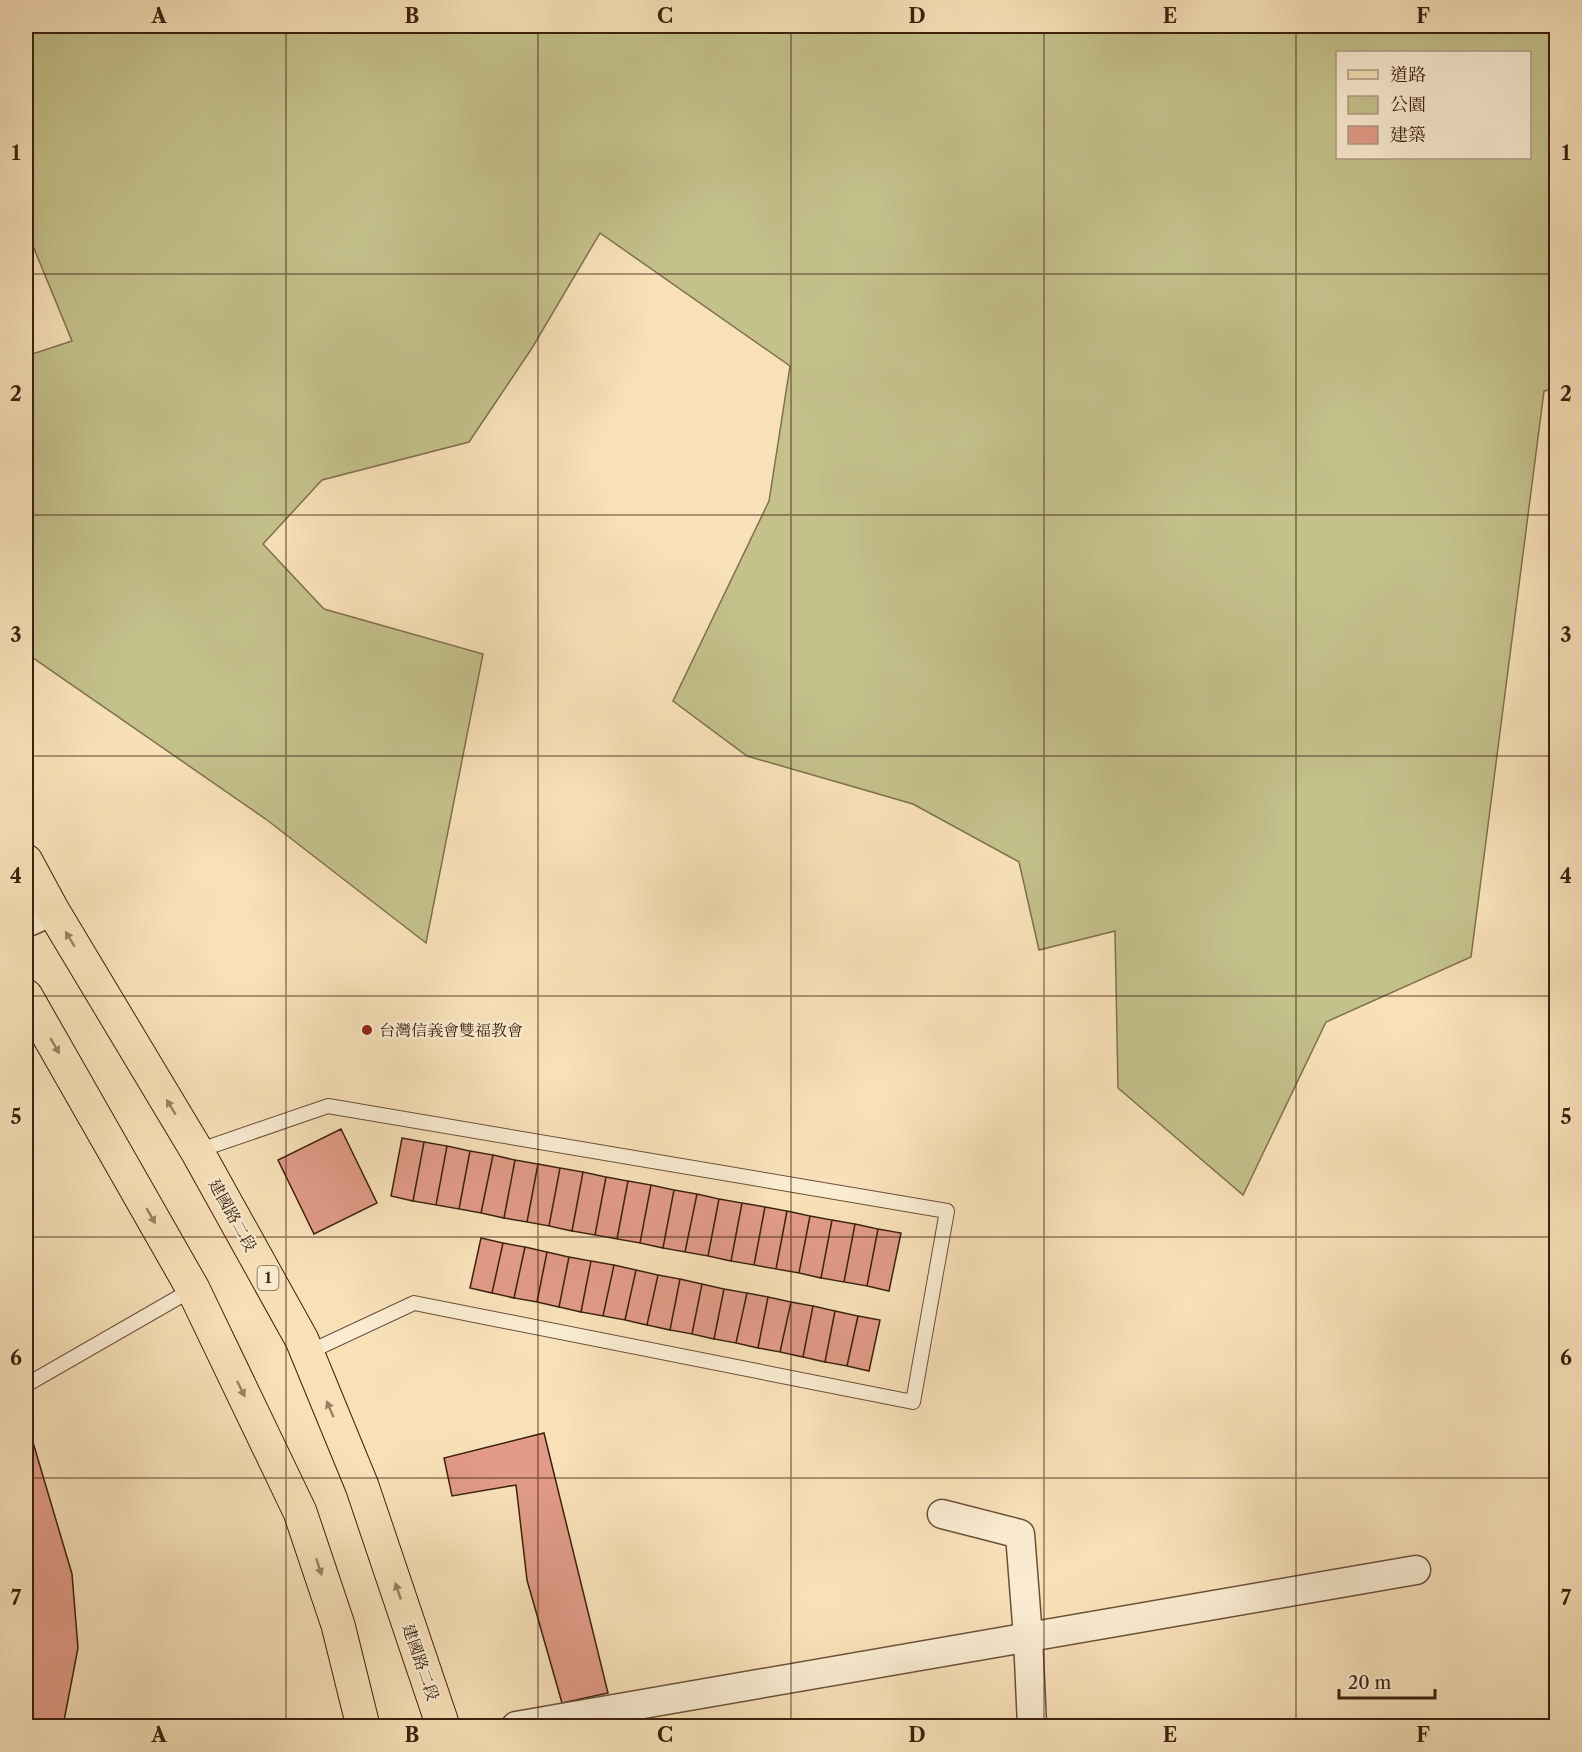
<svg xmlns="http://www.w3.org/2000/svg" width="1582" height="1752" viewBox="0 0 1582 1752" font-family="'Libre Caslon Text','Noto Serif TC',serif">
	<rect width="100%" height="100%" fill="#f8e1b9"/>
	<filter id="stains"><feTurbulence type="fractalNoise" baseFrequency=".00333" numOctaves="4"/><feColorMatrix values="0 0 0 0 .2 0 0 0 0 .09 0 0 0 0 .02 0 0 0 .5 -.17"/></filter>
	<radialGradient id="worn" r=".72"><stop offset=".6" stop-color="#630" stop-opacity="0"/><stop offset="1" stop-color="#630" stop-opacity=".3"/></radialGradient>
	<!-- green -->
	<path fill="#c4c18b" stroke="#80704c" stroke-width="1.5" fill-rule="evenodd" d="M 26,26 L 1556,26 L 1556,389 L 1544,391 L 1471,957 L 1326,1022 L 1243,1195 L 1118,1088 L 1115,931 L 1039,950 L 1019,862 L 913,804 L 747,756 L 673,701 L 769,501 L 790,366 L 600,233 L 532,348 L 469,442 L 322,480 L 263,544 L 324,609 L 483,654 L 426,943 L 267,820 L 26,653 L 26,356 L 72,341 L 26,229 ZM 1338,52 L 1530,52 L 1530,158 L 1338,158 Z"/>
	<!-- building -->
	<path fill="#e19b88" stroke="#3c200e" stroke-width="1.5" d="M 341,1129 L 377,1203 L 314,1234 L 278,1160 Z
		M 402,1138 L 424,1142 L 413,1201 L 391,1196 Z
		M 424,1142 L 447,1146 L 436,1205 L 413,1201 Z
		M 447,1146 L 470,1151 L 459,1209 L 436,1205 Z
		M 470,1151 L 493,1155 L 481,1213 L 459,1209 Z
		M 493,1155 L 515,1160 L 504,1218 L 481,1213 Z
		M 515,1160 L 538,1164 L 527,1222 L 504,1218 Z
		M 538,1164 L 560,1168 L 549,1226 L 527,1222 Z
		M 560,1168 L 583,1172 L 572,1231 L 549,1226 Z
		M 583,1172 L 606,1177 L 595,1235 L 572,1231 Z
		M 606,1177 L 628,1181 L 617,1239 L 595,1235 Z
		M 628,1181 L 651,1185 L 640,1243 L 617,1239 Z
		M 651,1185 L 674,1190 L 663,1248 L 640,1243 Z
		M 674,1190 L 697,1194 L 685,1252 L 663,1248 Z
		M 697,1194 L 719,1199 L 708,1256 L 685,1252 Z
		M 719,1199 L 742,1203 L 731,1261 L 708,1256 Z
		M 742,1203 L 765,1207 L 754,1265 L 731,1261 Z
		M 765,1207 L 787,1211 L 776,1269 L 754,1265 Z
		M 787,1211 L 810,1216 L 799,1273 L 776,1269 Z
		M 810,1216 L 832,1220 L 821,1278 L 799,1273 Z
		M 832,1220 L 855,1224 L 844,1282 L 821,1278 Z
		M 855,1224 L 878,1229 L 867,1286 L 844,1282 Z
		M 878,1229 L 901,1233 L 889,1291 L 867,1286 Z
		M 481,1238 L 503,1243 L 492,1293 L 470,1288 Z
		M 503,1243 L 525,1247 L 514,1298 L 492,1293 Z
		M 525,1247 L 547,1252 L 537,1302 L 514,1298 Z
		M 547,1252 L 569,1257 L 559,1307 L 537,1302 Z
		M 569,1257 L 591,1261 L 581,1312 L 559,1307 Z
		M 591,1261 L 614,1265 L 603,1316 L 581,1312 Z
		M 614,1265 L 636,1270 L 625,1320 L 603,1316 Z
		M 636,1270 L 658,1275 L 647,1325 L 625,1320 Z
		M 658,1275 L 680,1279 L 670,1330 L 647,1325 Z
		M 680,1279 L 702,1284 L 692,1334 L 670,1330 Z
		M 702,1284 L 724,1289 L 714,1339 L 692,1334 Z
		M 724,1289 L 747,1293 L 736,1343 L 714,1339 Z
		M 747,1293 L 768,1297 L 758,1348 L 736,1343 Z
		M 768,1297 L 791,1302 L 780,1352 L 758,1348 Z
		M 791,1302 L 813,1306 L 803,1357 L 780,1352 Z
		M 813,1306 L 835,1311 L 825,1362 L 803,1357 Z
		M 835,1311 L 858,1316 L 847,1366 L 825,1362 Z
		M 858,1316 L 880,1320 L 869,1371 L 847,1366 Z
		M 544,1433 L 608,1693 L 562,1703 L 527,1580 L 516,1485 L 452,1496 L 444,1458 Z
		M 26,1434 L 32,1439 L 72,1574 L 78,1648 L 63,1726 L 26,1726 Z"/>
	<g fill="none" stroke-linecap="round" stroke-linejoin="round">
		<defs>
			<path id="service" d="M 197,1151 L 328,1106 L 947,1211 L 913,1402 L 414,1303 L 307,1353
				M 26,1385 L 193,1289"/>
			<path id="minor" d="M 26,923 L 53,911
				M 942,1514 L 1020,1534 L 1028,1637 L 1032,1726
				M 516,1726 L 1416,1570"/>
			<path id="primary" d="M 26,861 L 53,911 L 197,1151 L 302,1340 L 362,1486 L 443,1726
				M 26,996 L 193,1289 L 300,1512 L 338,1625 L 363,1726"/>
		</defs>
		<!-- service casing -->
		<use href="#service" stroke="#6b5039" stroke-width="16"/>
		<!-- minor casing -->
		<use href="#minor" stroke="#6b5039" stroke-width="31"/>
		<!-- primary casing -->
		<use href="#primary" stroke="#3c200e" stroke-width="35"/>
		<!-- service -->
		<use href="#service" stroke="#faecd2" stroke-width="14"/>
		<!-- minor -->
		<use href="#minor" stroke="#faecd2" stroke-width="28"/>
		<!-- primary -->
		<use href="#primary" stroke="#f8e1b9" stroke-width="33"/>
	</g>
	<!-- one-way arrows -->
	<defs><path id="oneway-solid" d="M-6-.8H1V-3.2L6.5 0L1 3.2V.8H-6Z" transform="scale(1.5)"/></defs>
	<g fill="#9a8064">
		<use href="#oneway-solid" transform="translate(70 939) rotate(-121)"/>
		<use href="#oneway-solid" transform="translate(55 1046) rotate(60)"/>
		<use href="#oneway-solid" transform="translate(171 1107) rotate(-121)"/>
		<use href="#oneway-solid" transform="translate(151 1216) rotate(60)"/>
		<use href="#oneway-solid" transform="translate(241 1389) rotate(64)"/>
		<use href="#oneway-solid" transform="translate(330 1409) rotate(-113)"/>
		<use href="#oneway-solid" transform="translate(319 1567) rotate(72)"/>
		<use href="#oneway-solid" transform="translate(398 1591) rotate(-109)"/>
	</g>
	<!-- grid -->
	<path fill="none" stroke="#3c200e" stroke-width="1.5" stroke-opacity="0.55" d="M 286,26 L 286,1726M 538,26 L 538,1726M 791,26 L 791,1726M 1044,26 L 1044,1726M 1296,26 L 1296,1726M 26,274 L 1556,274M 26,515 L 1556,515M 26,756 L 1556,756M 26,996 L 1556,996M 26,1237 L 1556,1237M 26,1478 L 1556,1478"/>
	<!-- markers -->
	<circle fill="#8f2418" stroke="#faecd2" stroke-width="2" cx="367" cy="1030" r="6"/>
	<g text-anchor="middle" stroke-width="4.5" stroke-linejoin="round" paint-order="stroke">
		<!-- shield labels -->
		<rect fill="#faecd2" stroke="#755d49" stroke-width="1.5" x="257.5" y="1266" width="21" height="24" rx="4.5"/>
		<g font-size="15" font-weight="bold" fill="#3c200e">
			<text x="268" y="1283">1</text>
		</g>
		<!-- poi labels -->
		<g font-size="16" fill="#3c200e" stroke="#faecd2" text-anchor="start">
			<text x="379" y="1036">台灣信義會雙福教會</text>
		</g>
		<!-- street labels -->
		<g font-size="16" fill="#3c200e" stroke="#faecd2">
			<text transform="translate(233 1215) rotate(61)" y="6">建國路二段</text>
			<text transform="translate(421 1662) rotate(71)" y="6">建國路二段</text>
		</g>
	</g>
	<!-- margin -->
	<rect width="1582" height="1752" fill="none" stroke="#f8e1b9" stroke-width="66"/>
	<!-- legend -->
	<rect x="1336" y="51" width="195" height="108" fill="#faecd2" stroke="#ae9a84" stroke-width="1.5"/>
	<rect x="1348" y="70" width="30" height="9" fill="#f8e1b9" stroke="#ae9a84" stroke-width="1.5"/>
	<text x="1390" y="81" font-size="18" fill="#3c200e">道路</text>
	<rect x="1348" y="96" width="30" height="18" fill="#c4c18b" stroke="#ae9a84" stroke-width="1.5"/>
	<text x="1390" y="111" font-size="18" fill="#3c200e">公園</text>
	<rect x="1348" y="126" width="30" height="18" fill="#e19b88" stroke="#ae9a84" stroke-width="1.5"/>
	<text x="1390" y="141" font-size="18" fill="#3c200e">建築</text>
	<!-- scale -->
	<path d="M1339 1689v9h96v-9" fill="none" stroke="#3c200e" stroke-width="3"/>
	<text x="1348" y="1689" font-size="18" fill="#3c200e" stroke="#faecd2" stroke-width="4.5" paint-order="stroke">20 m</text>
	<rect x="33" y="33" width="1516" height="1686" fill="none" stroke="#3c200e" stroke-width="2"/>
	<g font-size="20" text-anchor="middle" font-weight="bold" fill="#3c200e">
		<text x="159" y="23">A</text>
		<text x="412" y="23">B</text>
		<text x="665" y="23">C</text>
		<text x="917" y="23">D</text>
		<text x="1170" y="23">E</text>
		<text x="1423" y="23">F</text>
		<text x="16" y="160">1</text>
		<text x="1566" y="160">1</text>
		<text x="16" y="401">2</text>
		<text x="1566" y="401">2</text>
		<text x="16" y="642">3</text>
		<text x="1566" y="642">3</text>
		<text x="16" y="883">4</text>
		<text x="1566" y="883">4</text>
		<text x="16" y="1124">5</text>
		<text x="1566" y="1124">5</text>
		<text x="16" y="1365">6</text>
		<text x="1566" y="1365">6</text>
		<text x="16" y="1605">7</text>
		<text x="1566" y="1605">7</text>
		<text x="159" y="1742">A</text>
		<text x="412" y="1742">B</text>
		<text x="665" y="1742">C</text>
		<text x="917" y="1742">D</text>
		<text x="1170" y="1742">E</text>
		<text x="1423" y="1742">F</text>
	</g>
	<rect width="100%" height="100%" filter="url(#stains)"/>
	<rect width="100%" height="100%" fill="url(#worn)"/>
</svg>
